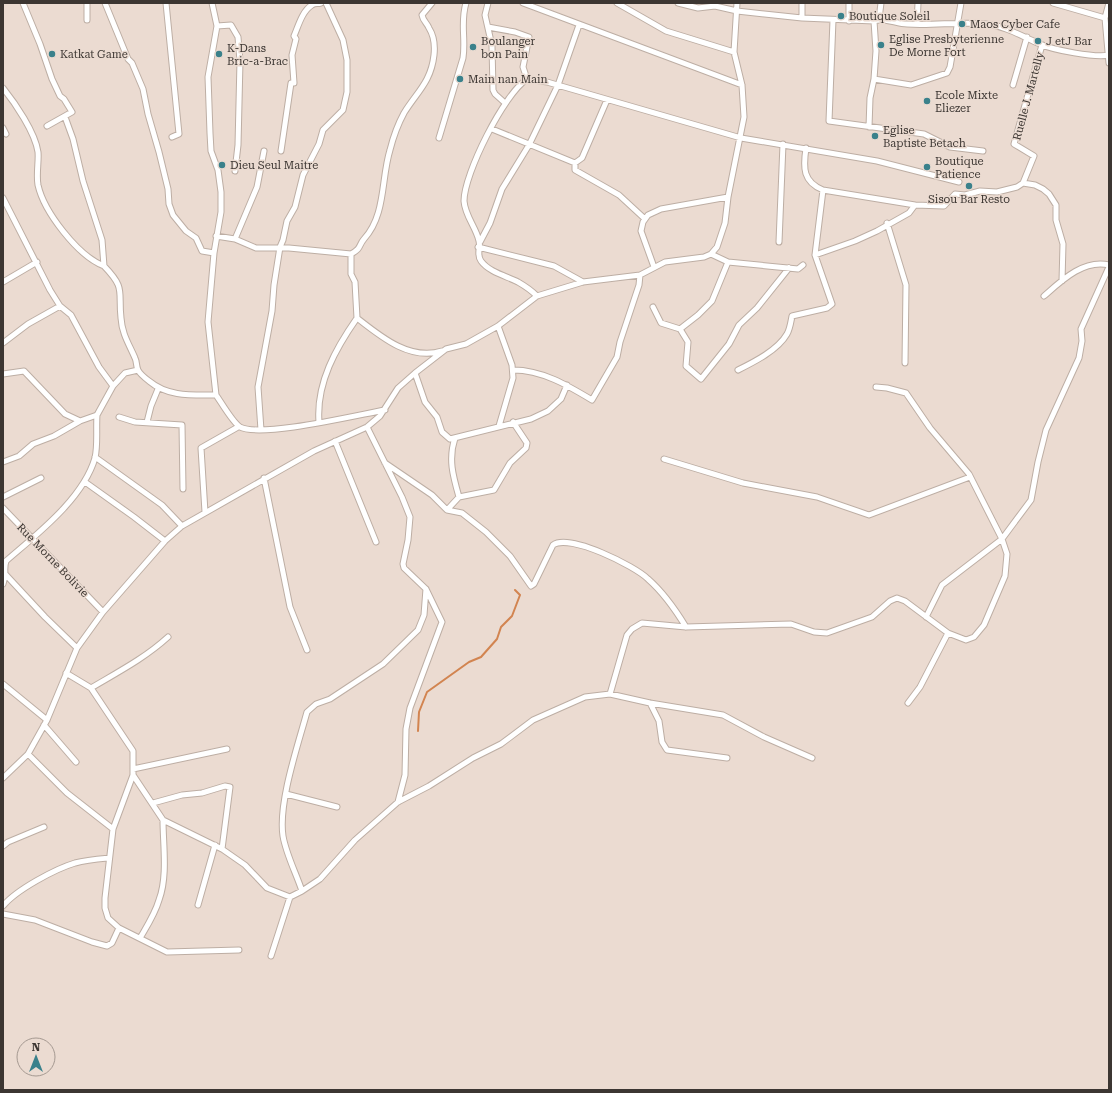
<svg xmlns="http://www.w3.org/2000/svg" width="1112" height="1093" viewBox="0 0 1112 1093" font-family="'Roboto Serif',serif">
	<rect width="100%" height="100%" fill="#ebdbd1"/>
	<g fill="none" stroke-linecap="round" stroke-linejoin="round">
		<!-- stream -->
		<path stroke="#d28450" stroke-width="2" d="M 418,731 L 419,712 L 427,692 L 469,662 L 481,657 L 497,639 L 501,627 L 512,616 L 520,595 L 515,590"/>
		<defs>
			<path id="street" d="M 23,3 L 40,44 L 52,79 L 60,96 L 64,99 L 72,112 L 47,126
				M 105,3 L 128,59 L 132,63 L 143,89 L 148,114 L 159,152 L 168,189 L 169,204 L 173,215 L 186,231 L 196,238 L 202,251 L 214,253
				M 166,3 L 179,134 L 172,137
				M 212,3 L 217,26 L 208,77 L 210,133 L 211,151 L 218,170 L 221,192 L 221,212 L 214,253 L 208,322 L 216,395
				M 488,3 L 485,15 L 492,46 L 493,90 L 495,94 L 505,103
				M 523,3 L 742,85
				M 617,3 L 666,31 L 734,52
				M 678,3 L 698,8 L 715,6 L 737,11 L 802,18 L 874,21 C 885,17 896,24 907,24 C 934,26 960,21 986,24 C 1008,27 1021,36 1040,44 C 1053,50 1095,58 1109,55
				M 802,3 L 802,18
				M 849,3 L 849,21
				M 1053,3 L 1105,18
				M 1109,3 L 1105,18 L 1109,63
				M 879,19 L 881,3
				M 87,20 L 87,3
				M 833,20 L 829,121 L 924,134 L 950,147 L 983,151
				M 917,24 L 918,3
				M 217,26 L 231,25 L 238,37 L 240,61 L 238,145 L 235,171
				M 488,27 L 515,32 L 529,37 L 523,67 L 527,79
				M 874,79 L 911,85 L 947,73 L 950,67 L 961,3
				M 1013,85 L 1027,37
				M 3,88 C 15,103 35,132 38,152 C 39,161 36,174 38,185 C 44,212 78,256 104,266
				M 65,117 L 73,139 L 83,181 L 102,240 L 104,266 C 126,289 118,290 121,318 C 122,334 129,344 135,358 C 137,362 136,366 138,370 C 140,374 145,378 149,381 C 168,397 192,395 216,395 C 221,402 233,423 240,427 C 261,438 357,415 385,410
				M 869,127 L 870,98 L 874,79 L 876,51 L 874,21
				M 3,128 L 6,134
				M 492,129 L 575,163 L 582,158 L 607,100
				M 439,138 L 463,58 C 466,38 460,23 466,3
				M 806,148 C 803,168 803,182 823,190 L 915,205
				M 281,151 L 291,83 L 294,83 L 292,55 L 296,39 L 294,36 C 298,27 302,11 312,5 C 315,3 317,4 321,3
				M 575,163 L 575,170 L 619,195 L 645,219
				M 1023,183 L 1035,185 L 1043,189 L 1049,194 L 1056,205 L 1056,220 L 1063,244 L 1062,281
				M 3,198 L 50,290 L 60,306 L 71,315 L 99,367 L 113,386
				M 887,223 L 906,285 L 905,363
				M 216,236 L 235,239 L 256,248 L 289,248 L 351,254 L 351,274 L 355,282 L 357,318 C 381,337 410,361 442,351
				M 235,239 L 257,187 L 264,151
				M 480,242 L 490,223 L 502,189 L 529,145 L 558,85 L 579,25
				M 779,242 L 783,144
				M 478,247 L 554,266 L 583,282
				M 351,254 C 362,248 358,246 364,239 C 386,215 381,179 390,150 C 393,138 398,124 404,113 C 417,92 431,82 434,55 C 435,46 434,36 429,28 C 427,23 423,21 422,15 L 432,3
				M 711,254 L 728,262 L 798,269 L 803,265
				M 815,255 L 855,241 L 877,231 L 909,213 L 915,205 L 944,206 L 955,194 L 965,195 L 980,191 L 997,192 L 1017,187 L 1023,183 L 1034,156 L 1014,144 L 1042,45
				M 654,267 L 641,231 L 643,222 L 648,215 L 661,209 L 728,197
				M 3,282 L 37,262
				M 537,296 C 531,290 525,286 518,282 C 506,276 489,272 481,261 C 476,254 481,248 479,241 C 476,227 465,216 464,201 C 464,174 504,94 527,79 L 547,82 L 741,138 L 877,161 L 959,182
				M 1044,296 C 1062,280 1084,259 1109,265
				M 653,307 L 661,323 L 680,329 L 688,342 L 686,366 L 701,379 L 729,344 L 739,325 L 757,308 L 789,268
				M 498,326 L 512,365 L 513,378 L 499,426
				M 680,329 L 698,315 L 712,301 L 728,262
				M 3,343 L 28,324 L 60,306
				M 513,370 C 542,370 567,385 592,400 L 617,357 L 620,342 L 639,285 L 640,275
				M 738,370 C 754,362 778,350 787,334 C 790,329 791,321 792,316 L 827,308 L 832,304 L 815,255 L 823,190
				M 415,373 L 425,402 L 437,417 L 442,432 L 450,439 L 531,419 L 548,411 L 561,399 L 567,385
				M 3,374 L 24,371 L 65,414 L 80,421 L 97,415 L 113,386 L 125,373 L 138,370
				M 119,417 L 135,422 L 182,425 L 183,489
				M 147,422 L 151,406 L 158,389
				M 319,422 C 316,383 336,348 357,318
				M 367,427 L 402,497 L 410,517 L 408,540 L 403,564 L 404,568 L 426,589 L 442,622 L 410,708 L 406,729 L 405,775 L 398,802
				M 261,430 L 258,387 L 272,311 L 274,285 L 280,247 L 283,240 L 287,221 L 295,207 L 303,175 L 319,144 L 323,130 L 343,110 L 347,92 L 347,60 L 343,40 L 326,3
				M 335,441 L 376,542
				M 95,457 L 162,505 L 182,526
				M 664,459 L 743,483 L 817,497 L 869,515 L 970,477
				M 3,462 L 19,456 L 33,444 L 54,436 L 80,421
				M 385,463 L 432,495 L 447,510 L 462,513 L 486,532 L 510,556 L 531,586 L 534,584 L 553,545 C 569,533 635,566 648,579 C 664,593 675,609 686,627
				M 264,478 L 290,607 L 307,650
				M 85,482 L 134,517 L 165,541
				M 3,497 L 41,478
				M 459,497 L 494,490 L 510,463 L 526,448 L 527,443 L 513,422
				M 3,508 L 103,612
				M 447,510 L 459,497 C 453,476 448,459 455,438
				M 205,512 L 201,448 L 238,427
				M 6,575 L 45,617 L 77,648
				M 3,584 C 7,574 3,569 6,561 C 37,534 83,499 95,458 C 98,445 96,429 97,415
				M 926,617 L 942,585 L 1002,539 L 1031,500 L 1038,462 L 1046,430 L 1079,358 L 1082,341 L 1081,329 L 1109,267
				M 66,673 L 91,688 L 133,751 L 133,775 L 113,829 L 105,898 L 105,908 L 108,918 L 119,928 L 167,952 L 239,950
				M 3,684 L 47,720
				M 91,688 C 118,672 145,658 168,637
				M 610,694 L 627,635 L 632,629 L 642,623 L 686,627 L 791,624 L 814,632 L 827,633 L 872,617 L 890,601 L 897,598 L 905,601 L 948,633 L 966,640 L 974,637 L 984,625 L 1005,576 L 1007,554 L 1002,539 L 969,474 L 930,428 L 906,393 L 887,388 L 876,387
				M 650,703 L 659,721 L 662,742 L 667,750 L 727,758
				M 908,703 L 920,687 L 948,633
				M 44,725 L 76,762
				M 28,754 L 67,793 L 113,829
				M 133,769 L 227,749
				M 133,775 L 163,820 L 222,849 L 245,865 L 267,888 L 290,897 L 302,891 L 320,879 L 355,840 L 398,802 L 429,786 L 473,758 L 501,744 L 533,720 L 585,697 L 610,694 L 650,703 L 723,715 L 764,737 L 812,758
				M 3,778 L 28,754 L 47,720 L 77,648 L 103,612 L 165,541 L 182,526 L 314,451 L 367,427 L 380,416 L 398,388 L 415,373 L 446,349 L 466,344 L 498,326 L 537,296 L 583,282 L 640,275 L 665,262 L 704,257 L 711,254 L 717,247 L 725,223 L 728,197 L 744,117 L 742,85 L 734,52 L 737,3
				M 286,794 L 337,807
				M 153,803 L 182,795 L 202,793 L 225,786 L 230,787 L 222,849
				M 3,846 L 8,842 L 44,827
				M 302,891 C 296,873 286,854 283,836 C 278,803 298,745 307,712 L 316,704 L 330,699 L 383,664 L 418,630 L 424,615 L 426,589
				M 198,905 L 215,845
				M 3,906 C 16,890 55,869 75,863 C 86,860 98,859 109,858
				M 3,914 L 35,920 L 92,942 L 107,946 L 112,943 L 119,928
				M 140,938 C 147,926 155,914 159,900 C 168,876 163,845 163,820
				M 271,956 L 290,897"/>
		</defs>
		<!-- street casing -->
		<use href="#street" stroke="#bdaea4" stroke-width="7"/>
		<!-- street -->
		<use href="#street" stroke="#fff" stroke-width="5"/>
	</g>
	<!-- markers -->
	<g fill="#3a818b" stroke="#ebdbd1" stroke-width="1.5">
		<circle cx="841" cy="16" r="4"/>
		<circle cx="962" cy="24" r="4"/>
		<circle cx="1038" cy="41" r="4"/>
		<circle cx="881" cy="45" r="4"/>
		<circle cx="473" cy="47" r="4"/>
		<circle cx="52" cy="54" r="4"/>
		<circle cx="219" cy="54" r="4"/>
		<circle cx="460" cy="79" r="4"/>
		<circle cx="927" cy="101" r="4"/>
		<circle cx="875" cy="136" r="4"/>
		<circle cx="222" cy="165" r="4"/>
		<circle cx="927" cy="167" r="4"/>
		<circle cx="969" cy="186" r="4"/>
	</g>
	<g text-anchor="middle" stroke-width="3" stroke-linejoin="round" paint-order="stroke">
		<!-- poi labels -->
		<g font-size="11" fill="#3c3632" stroke="#ebdbd1" text-anchor="start">
			<text x="849" y="20">B0utique Soleil</text>
			<text x="970" y="28">Maos Cyber Cafe</text>
			<text x="889" y="43">Eglise Presbyterienne<tspan x="889" dy="13">De Morne Fort</tspan></text>
			<text x="481" y="45">Boulanger<tspan x="481" dy="13">bon Pain</tspan></text>
			<text x="1046" y="45">J etJ Bar</text>
			<text x="227" y="52">K-Dans<tspan x="227" dy="13">Bric-a-Brac</tspan></text>
			<text x="60" y="58">Katkat Game</text>
			<text x="468" y="83">Main nan Main</text>
			<text x="935" y="99">Ecole Mixte<tspan x="935" dy="13">Eliezer</tspan></text>
			<text x="883" y="134">Eglise<tspan x="883" dy="13">Baptiste Betach</tspan></text>
			<text x="935" y="165">Boutique<tspan x="935" dy="13">Patience</tspan></text>
			<text x="230" y="169">Dieu Seul Maitre</text>
			<text x="969" y="203" text-anchor="middle">Sisou Bar Resto</text>
		</g>
		<!-- street labels -->
		<g font-size="11" fill="#3c3632" stroke="#ebdbd1">
			<text transform="translate(1028 96) rotate(-75)" y="4">Ruelle J. Martelly</text>
			<text transform="translate(53 560) rotate(46)" y="4">Rue Morne Bolivie</text>
		</g>
	</g>
	<!-- border -->
	<rect width="1112" height="1093" fill="none" stroke="#3c3632" stroke-width="8"/>
	<!-- north arrow -->
	<g transform="translate(36 1057)"><circle r="19" fill="#ebdbd1" stroke="#a59991"/>
	<path d="M0-3L7 15L0 10L-7 15Z" fill="#3a818b"/>
	<text y="-6" font-size="11" font-weight="bold" text-anchor="middle" fill="#3c3632">N</text>
	</g>
</svg>
